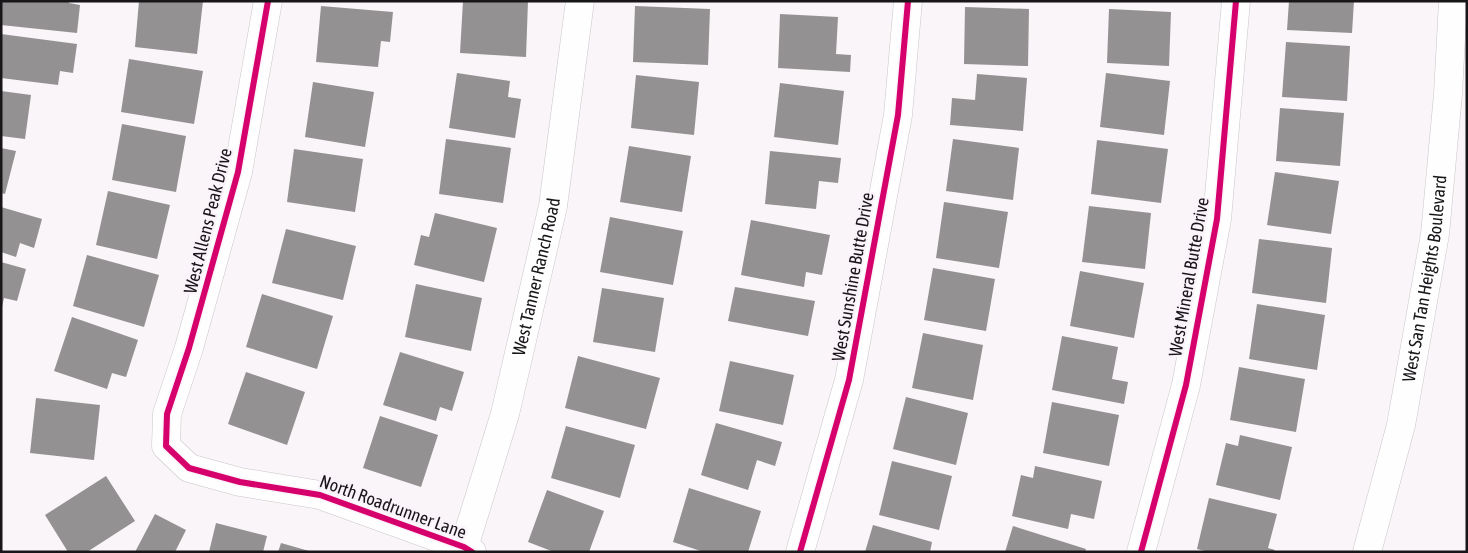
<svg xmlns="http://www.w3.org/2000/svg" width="1468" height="553" viewBox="0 0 1468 553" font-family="'Asap Condensed',sans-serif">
	<rect width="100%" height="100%" fill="#f9f5f9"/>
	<!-- building -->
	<path fill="#949192" d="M 1,1 L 69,1 L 69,3 L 80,5 L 77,33 L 1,25 Z
		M 139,1 L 203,1 L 197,54 L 135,47 Z
		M 463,1 L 528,1 L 526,57 L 460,53 Z
		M 1289,1 L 1354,1 L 1352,33 L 1287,30 Z
		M 321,6 L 393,12 L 390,42 L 381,41 L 378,67 L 316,62 Z
		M 635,6 L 710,9 L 708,65 L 633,62 Z
		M 965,7 L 1029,9 L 1028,66 L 964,64 Z
		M 1109,9 L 1171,12 L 1169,66 L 1107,63 Z
		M 780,14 L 838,17 L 836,54 L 851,55 L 850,72 L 778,68 Z
		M 1,34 L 77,44 L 73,73 L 60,71 L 58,85 L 1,78 Z
		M 1286,42 L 1350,46 L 1347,101 L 1282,97 Z
		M 129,59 L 203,71 L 194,124 L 121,112 Z
		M 457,73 L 510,81 L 508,97 L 521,99 L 515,138 L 449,128 Z
		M 1106,73 L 1170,81 L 1164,135 L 1100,127 Z
		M 977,74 L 1027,78 L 1023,131 L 950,125 L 952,98 L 975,100 Z
		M 636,75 L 699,82 L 694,135 L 631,128 Z
		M 313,82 L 374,92 L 365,147 L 305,137 Z
		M 780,83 L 844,91 L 838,145 L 774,137 Z
		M 1,91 L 31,95 L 25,139 L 1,136 Z
		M 1280,108 L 1344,113 L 1340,166 L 1276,161 Z
		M 122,124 L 186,136 L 176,192 L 112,180 Z
		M 446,139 L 511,148 L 503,203 L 439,194 Z
		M 953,139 L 1019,148 L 1013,200 L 946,191 Z
		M 1097,140 L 1168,149 L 1161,203 L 1091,194 Z
		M 629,146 L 691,156 L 682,212 L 620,202 Z
		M 1,148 L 16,151 L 5,194 L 1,193 Z
		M 294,149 L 363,159 L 355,212 L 287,202 Z
		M 770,151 L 841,158 L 838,183 L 819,181 L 816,209 L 765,204 Z
		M 1275,172 L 1339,181 L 1331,234 L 1267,225 Z
		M 108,191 L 170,205 L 157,259 L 96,245 Z
		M 944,202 L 1008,212 L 999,268 L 936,258 Z
		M 1089,206 L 1151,213 L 1145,269 L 1082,262 Z
		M 1,207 L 42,219 L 34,248 L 20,243 L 16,257 L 1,252 Z
		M 435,213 L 497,228 L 484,282 L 414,265 L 421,235 L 429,237 Z
		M 610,217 L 683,231 L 673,285 L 600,272 Z
		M 751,220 L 830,235 L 822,275 L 806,272 L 804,287 L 741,275 Z
		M 286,229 L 356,246 L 343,300 L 272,283 Z
		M 1259,239 L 1332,248 L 1326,303 L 1252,293 Z
		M 87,255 L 159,275 L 144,327 L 73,306 Z
		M 1,262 L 26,269 L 17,301 L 4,298 L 2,307 Z
		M 933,268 L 995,279 L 986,331 L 924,320 Z
		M 1080,271 L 1144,283 L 1134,338 L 1070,326 Z
		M 416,284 L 482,298 L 471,351 L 405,337 Z
		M 735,287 L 815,301 L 808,336 L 728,321 Z
		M 602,288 L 664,298 L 655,352 L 593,342 Z
		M 262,294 L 333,316 L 317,369 L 246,347 Z
		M 1257,304 L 1325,315 L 1317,370 L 1249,359 Z
		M 72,317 L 138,340 L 126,377 L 112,373 L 107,389 L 54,371 Z
		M 923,333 L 983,345 L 973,400 L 912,388 Z
		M 1062,336 L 1118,347 L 1112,379 L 1128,382 L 1124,404 L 1052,390 Z
		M 400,352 L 464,372 L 452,411 L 440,407 L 436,421 L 383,405 Z
		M 578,356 L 660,378 L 646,429 L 565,408 Z
		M 730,361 L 794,375 L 783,425 L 719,411 Z
		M 1239,367 L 1305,379 L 1296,432 L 1230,420 Z
		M 246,372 L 305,392 L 287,445 L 228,424 Z
		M 906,397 L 968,413 L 956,465 L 893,449 Z
		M 36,398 L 100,405 L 94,460 L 30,453 Z
		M 1052,402 L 1119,415 L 1109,466 L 1043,453 Z
		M 380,416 L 438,435 L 421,487 L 363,468 Z
		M 716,423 L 782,442 L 775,466 L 757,460 L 748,490 L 701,475 Z
		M 566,426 L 635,445 L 620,498 L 551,478 Z
		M 1240,435 L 1292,447 L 1280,500 L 1216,485 L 1226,443 L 1238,446 Z
		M 892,461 L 952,476 L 939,530 L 879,515 Z
		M 1035,466 L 1102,481 L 1094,519 L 1071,514 L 1068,529 L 1012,516 L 1021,475 L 1033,478 Z
		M 106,476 L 135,521 L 87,552 L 68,552 L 45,515 Z
		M 689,488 L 761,511 L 748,552 L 704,552 L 673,542 Z
		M 547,490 L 604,511 L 589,552 L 554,552 L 528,542 Z
		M 1209,498 L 1277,514 L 1268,548 L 1275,550 L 1274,552 L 1209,552 L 1197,549 Z
		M 155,514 L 186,530 L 175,552 L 135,552 Z
		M 216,523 L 267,536 L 263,552 L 209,552 Z
		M 873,525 L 932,542 L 930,552 L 865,552 Z
		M 1013,526 L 1086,549 L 1085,552 L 1005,552 Z
		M 281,543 L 309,551 L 309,552 L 278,552 Z"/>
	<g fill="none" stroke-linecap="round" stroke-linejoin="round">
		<defs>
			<g id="minor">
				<path d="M 268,1 L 238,172 L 189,348 L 167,414 L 166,446 L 189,468 L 240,482 L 320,495 L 464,547 L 472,552"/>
				<path id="s1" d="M 464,547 L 505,414 L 553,206 L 580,1"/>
				<path d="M 800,552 L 849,380 L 898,115 L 908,1"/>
				<path d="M 1141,552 L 1186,385 L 1217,219 L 1236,1"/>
				<path id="s2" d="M 1367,552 L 1401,425 L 1435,234 L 1448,94 L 1453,1"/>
			</g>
		</defs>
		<!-- minor casing -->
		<use href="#minor" stroke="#cac6c9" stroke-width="29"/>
		<!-- minor -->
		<use href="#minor" stroke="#fefefe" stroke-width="28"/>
		<defs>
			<path id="cycleway" d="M 268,1 L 238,172 L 189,348 L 167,414 L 166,446 L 189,468 L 240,482 L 320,495 L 464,547 L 472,552
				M 800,552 L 849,380 L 898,115 L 908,1
				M 1141,552 L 1186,385 L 1217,219 L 1236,1"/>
		</defs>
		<!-- cycleway casing -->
		<use href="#cycleway" stroke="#fbf3fa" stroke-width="9"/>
		<!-- cycleway -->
		<use href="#cycleway" stroke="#d6006c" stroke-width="6"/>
	</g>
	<g text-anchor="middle" stroke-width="5" stroke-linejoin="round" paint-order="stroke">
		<!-- street labels -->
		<g font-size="18" fill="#191619" stroke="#fbf3fa">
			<text transform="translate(208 221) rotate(-76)" y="6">West Allens Peak Drive</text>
			<text dy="6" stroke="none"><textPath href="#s1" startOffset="280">West Tanner Ranch Road</textPath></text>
			<text transform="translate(853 277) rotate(-80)" y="6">West Sunshine Butte Drive</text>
			<text transform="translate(1189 277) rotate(-80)" y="6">West Mineral Butte Drive</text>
			<text dy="6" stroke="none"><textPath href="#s2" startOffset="280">West San Tan Heights Boulevard</textPath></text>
			<text transform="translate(393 507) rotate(20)" y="6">North Roadrunner Lane</text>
		</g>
	</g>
	<!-- border -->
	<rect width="1468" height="553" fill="none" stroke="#191619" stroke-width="5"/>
</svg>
